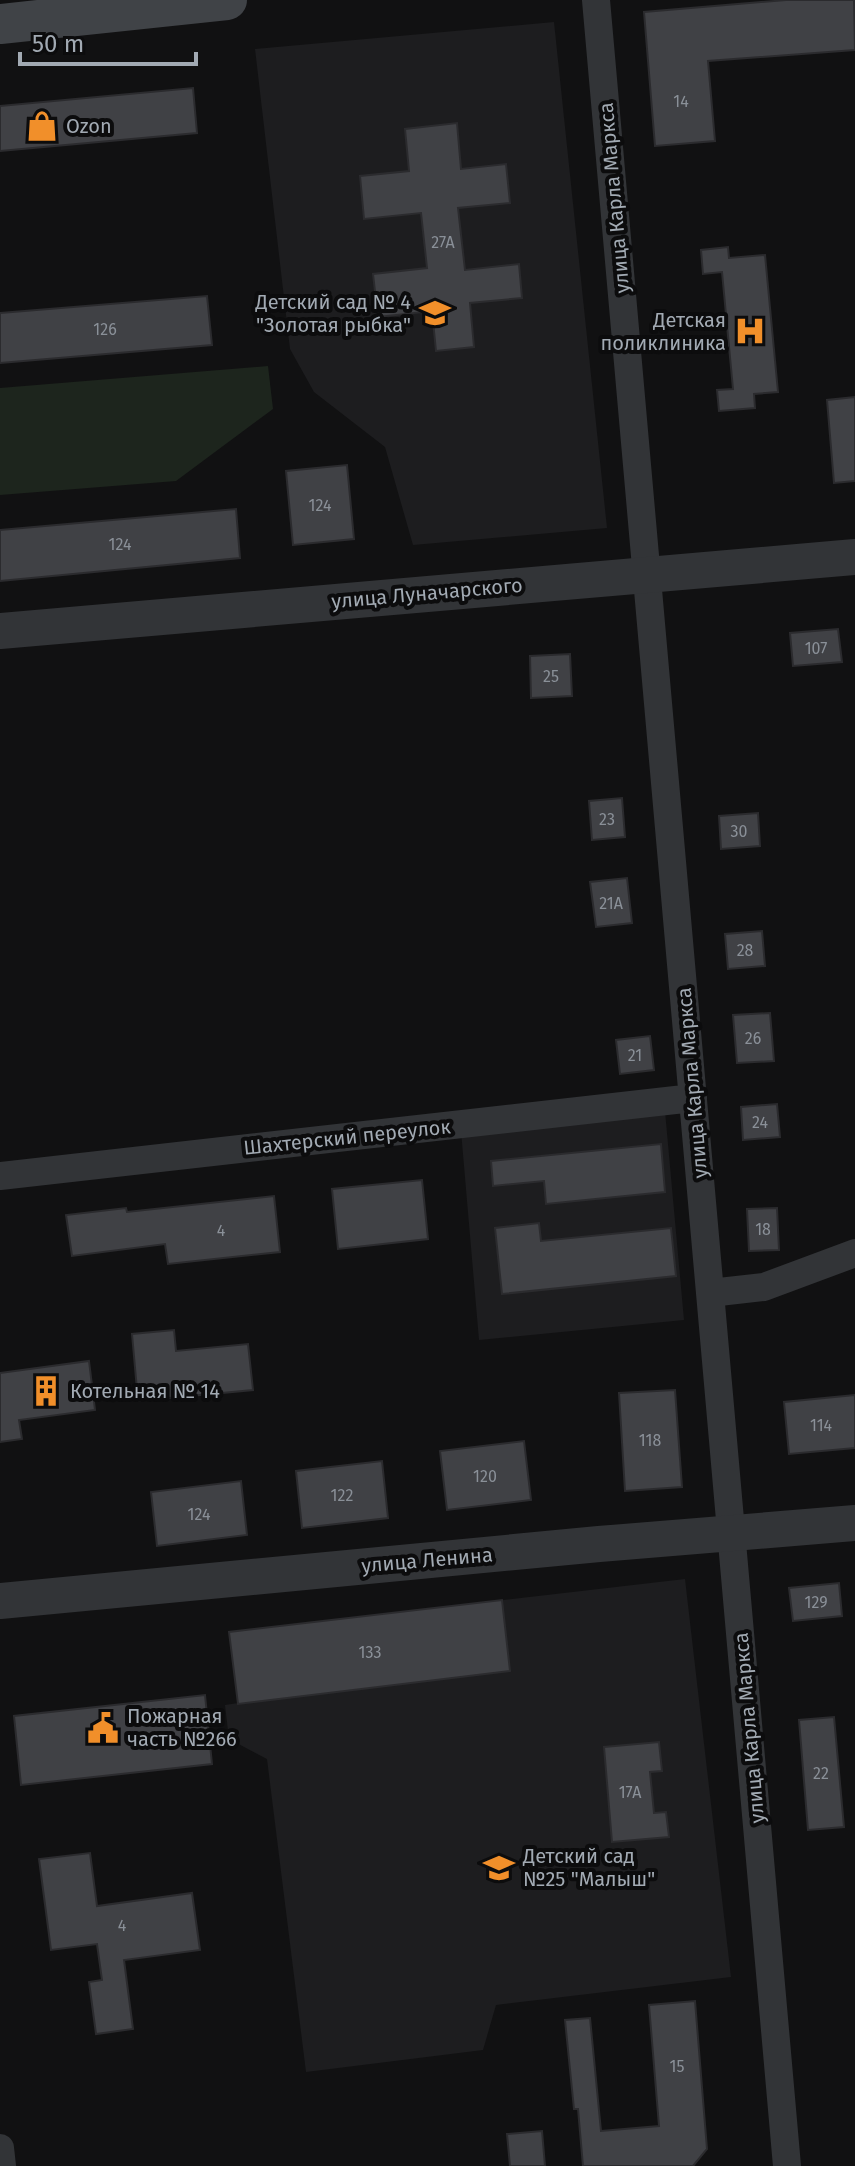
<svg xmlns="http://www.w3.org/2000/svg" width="855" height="2166" viewBox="0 0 855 2166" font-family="'Fira Sans',sans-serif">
	<rect width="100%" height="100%" fill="#111112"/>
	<!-- built -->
	<path fill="#1d1d1f" d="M 554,22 L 607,528 L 413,545 L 385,447 L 314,392 L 290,349 L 255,49 Z
		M 665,1111 L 684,1320 L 479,1340 L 461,1131 Z
		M 685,1579 L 731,1977 L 496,2005 L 483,2050 L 306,2072 L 267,1759 L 229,1739 L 225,1705 L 238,1703 L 229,1632 Z"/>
	<!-- green -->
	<path fill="#1d251d" d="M 268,366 L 273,409 L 176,481 L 0,495 L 0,388 Z"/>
	<!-- building -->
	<path fill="#404145" stroke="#2b2b2e" stroke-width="2" d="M 786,0 L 854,0 L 855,50 L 708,61 L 715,141 L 655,146 L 644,12 Z
		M 193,88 L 197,133 L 0,151 L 0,106 Z
		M 457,123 L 461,169 L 506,164 L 510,203 L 458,208 L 465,270 L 519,264 L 522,298 L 470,303 L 474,347 L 436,351 L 432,311 L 378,317 L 373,274 L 427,268 L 421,213 L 364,219 L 360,176 L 409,171 L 405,129 Z
		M 728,247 L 729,258 L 765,255 L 778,392 L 754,394 L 755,408 L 719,411 L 717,390 L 733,389 L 722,272 L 703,274 L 701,250 Z
		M 207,296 L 212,345 L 0,363 L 0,313 Z
		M 855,397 L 855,481 L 834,483 L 827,400 Z
		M 347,465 L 354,539 L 293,545 L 286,471 Z
		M 236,509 L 240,558 L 0,581 L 0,530 Z
		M 838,629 L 842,662 L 793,666 L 790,633 Z
		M 570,654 L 572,696 L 531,698 L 530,656 Z
		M 622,798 L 625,837 L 592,840 L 589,801 Z
		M 758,813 L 760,846 L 721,849 L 719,816 Z
		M 627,878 L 632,923 L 596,927 L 590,882 Z
		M 762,931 L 765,966 L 728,969 L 725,934 Z
		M 770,1013 L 774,1061 L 737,1063 L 733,1015 Z
		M 650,1036 L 654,1070 L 620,1074 L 616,1040 Z
		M 777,1104 L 780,1137 L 743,1140 L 741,1107 Z
		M 661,1144 L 665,1192 L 546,1204 L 544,1181 L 493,1186 L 491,1161 Z
		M 422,1180 L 428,1239 L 338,1249 L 332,1189 Z
		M 274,1196 L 280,1252 L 168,1264 L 165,1244 L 72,1256 L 66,1215 L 126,1208 L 127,1212 Z
		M 777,1208 L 779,1250 L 749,1251 L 747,1209 Z
		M 539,1223 L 541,1241 L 671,1228 L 676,1276 L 502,1294 L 495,1228 Z
		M 174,1330 L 176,1351 L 248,1344 L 253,1390 L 138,1401 L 132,1334 Z
		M 89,1361 L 95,1410 L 19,1420 L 22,1439 L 0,1442 L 0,1373 Z
		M 675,1390 L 682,1487 L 625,1491 L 619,1393 Z
		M 855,1395 L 855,1448 L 789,1454 L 784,1402 Z
		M 524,1441 L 531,1500 L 447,1510 L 440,1451 Z
		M 382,1461 L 388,1518 L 302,1528 L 296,1471 Z
		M 241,1481 L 247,1535 L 157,1546 L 151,1492 Z
		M 839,1583 L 842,1616 L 793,1621 L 789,1588 Z
		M 502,1600 L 510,1671 L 238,1704 L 229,1632 Z
		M 205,1695 L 212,1764 L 21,1785 L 14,1716 Z
		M 834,1717 L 844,1827 L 808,1830 L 799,1720 Z
		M 659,1742 L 662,1771 L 650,1772 L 654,1813 L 666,1812 L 669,1837 L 612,1842 L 604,1747 Z
		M 90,1853 L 97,1906 L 192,1893 L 200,1950 L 124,1960 L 133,2029 L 96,2034 L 89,1982 L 102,1980 L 97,1944 L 51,1950 L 39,1859 Z
		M 695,2001 L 707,2149 L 693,2166 L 583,2166 L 578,2109 L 574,2109 L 565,2020 L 590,2018 L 601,2131 L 659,2126 L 649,2005 Z
		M 542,2131 L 545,2166 L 510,2166 L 507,2134 Z"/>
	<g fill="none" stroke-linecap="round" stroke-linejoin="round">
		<!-- minor -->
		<path stroke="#323437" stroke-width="28" d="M 596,0 L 787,2166
			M 0,1176 L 693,1098
			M 710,1293 L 764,1287 L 855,1253
			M 0,2148 L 2,2166"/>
		<!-- tertiary -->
		<path stroke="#323437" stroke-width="36" d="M 0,631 L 855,557
			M 0,1601 L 599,1544 L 855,1523"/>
		<!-- secondary -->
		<path stroke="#404347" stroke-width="40" d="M 0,24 L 227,0"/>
	</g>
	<!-- icons -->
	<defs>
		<symbol id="shop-bare" viewBox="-9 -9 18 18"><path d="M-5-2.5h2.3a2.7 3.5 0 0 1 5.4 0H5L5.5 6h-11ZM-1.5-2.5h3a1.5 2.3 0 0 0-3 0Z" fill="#f18f2a" stroke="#0c0c0d" stroke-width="2.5" paint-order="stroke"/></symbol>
		<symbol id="school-bare" viewBox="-9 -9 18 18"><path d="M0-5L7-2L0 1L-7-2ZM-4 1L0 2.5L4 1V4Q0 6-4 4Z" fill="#f18f2a" stroke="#0c0c0d" stroke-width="2.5" paint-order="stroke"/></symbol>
		<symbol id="hospital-bare" viewBox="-9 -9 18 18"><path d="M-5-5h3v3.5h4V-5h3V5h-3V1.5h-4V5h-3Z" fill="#f18f2a" stroke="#0c0c0d" stroke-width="2.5" paint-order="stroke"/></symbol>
		<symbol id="building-bare" viewBox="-9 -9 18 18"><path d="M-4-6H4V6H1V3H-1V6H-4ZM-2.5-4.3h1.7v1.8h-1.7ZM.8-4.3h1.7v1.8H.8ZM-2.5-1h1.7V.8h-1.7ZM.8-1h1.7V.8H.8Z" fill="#f18f2a" stroke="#0c0c0d" stroke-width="2.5" paint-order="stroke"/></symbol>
		<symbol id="civic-bare" viewBox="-9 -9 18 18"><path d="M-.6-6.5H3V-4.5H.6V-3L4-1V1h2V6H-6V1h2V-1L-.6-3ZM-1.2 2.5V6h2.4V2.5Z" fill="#f18f2a" stroke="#0c0c0d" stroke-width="2.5" paint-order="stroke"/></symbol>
	</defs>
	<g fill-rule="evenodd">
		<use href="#shop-bare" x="20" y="104" width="44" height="44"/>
		<use href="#school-bare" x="413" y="291" width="44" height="44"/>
		<use href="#hospital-bare" x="728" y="309" width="44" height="44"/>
		<use href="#building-bare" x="24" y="1369" width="44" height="44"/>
		<use href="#civic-bare" x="81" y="1706" width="44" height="44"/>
		<use href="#school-bare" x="477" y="1846" width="44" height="44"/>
	</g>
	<g text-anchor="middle" stroke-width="8" stroke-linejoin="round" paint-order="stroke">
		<!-- number labels -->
		<g font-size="16" fill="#8a9098">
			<text x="681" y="107">14</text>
			<text x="443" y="248">27А</text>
			<text x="105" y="335">126</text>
			<text x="320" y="511">124</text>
			<text x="120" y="550">124</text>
			<text x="816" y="654">107</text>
			<text x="551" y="682">25</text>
			<text x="607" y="825">23</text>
			<text x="739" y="837">30</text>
			<text x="611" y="909">21А</text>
			<text x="745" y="956">28</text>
			<text x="753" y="1044">26</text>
			<text x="635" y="1061">21</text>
			<text x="760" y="1128">24</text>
			<text x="763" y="1235">18</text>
			<text x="221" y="1236">4</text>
			<text x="821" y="1431">114</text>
			<text x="650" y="1446">118</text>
			<text x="485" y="1482">120</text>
			<text x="342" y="1501">122</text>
			<text x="199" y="1520">124</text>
			<text x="816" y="1608">129</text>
			<text x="370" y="1658">133</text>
			<text x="821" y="1779">22</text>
			<text x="630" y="1798">17А</text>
			<text x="122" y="1931">4</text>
			<text x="677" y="2072">15</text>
		</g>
		<!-- poi labels -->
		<g font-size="20" fill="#a2aab3" stroke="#0c0c0d" text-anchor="start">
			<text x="66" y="133">Ozon</text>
			<text x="411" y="309" text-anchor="end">Детский сад № 4<tspan x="411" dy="23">"Золотая рыбка"</tspan></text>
			<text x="726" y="327" text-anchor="end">Детская<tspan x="726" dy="23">поликлиника</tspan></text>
			<text x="70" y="1398">Котельная № 14</text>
			<text x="127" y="1723">Пожарная<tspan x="127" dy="23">часть №266</tspan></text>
			<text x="523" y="1863">Детский сад<tspan x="523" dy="23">№25 "Малыш"</tspan></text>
		</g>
		<!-- street labels -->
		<g font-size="20" fill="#a2aab3" stroke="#0c0c0d">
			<text transform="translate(614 198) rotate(-95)" y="7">улица Карла Маркса</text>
			<text transform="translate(427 593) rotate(-5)" y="7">улица Луначарского</text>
			<text transform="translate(692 1083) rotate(-95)" y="7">улица Карла Маркса</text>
			<text transform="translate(347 1137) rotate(-6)" y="7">Шахтерский переулок</text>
			<text transform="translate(427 1560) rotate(-5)" y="7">улица Ленина</text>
			<text transform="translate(749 1728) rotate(-95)" y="7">улица Карла Маркса</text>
		</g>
	</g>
	<!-- scale -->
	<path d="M20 52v12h176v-12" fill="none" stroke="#a2aab3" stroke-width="4"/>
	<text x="32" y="52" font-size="24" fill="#a2aab3" stroke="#0c0c0d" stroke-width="6" paint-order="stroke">50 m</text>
</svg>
